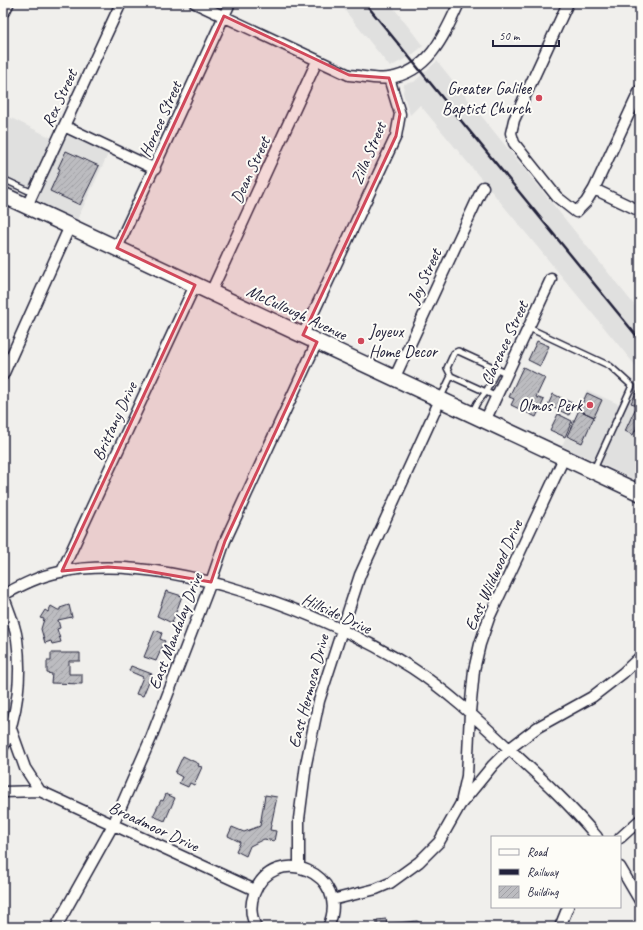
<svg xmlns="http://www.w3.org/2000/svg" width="643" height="930" viewBox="0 0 643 930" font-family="Caveat,sans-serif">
	<defs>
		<pattern id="building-hatch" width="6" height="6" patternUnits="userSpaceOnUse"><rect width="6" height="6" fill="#bcbcc0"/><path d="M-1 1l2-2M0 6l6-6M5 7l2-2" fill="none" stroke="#a1a1a6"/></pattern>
	</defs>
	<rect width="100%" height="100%" fill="#f0efec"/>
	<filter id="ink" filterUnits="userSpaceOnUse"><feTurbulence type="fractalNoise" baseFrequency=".025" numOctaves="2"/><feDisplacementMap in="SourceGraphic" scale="8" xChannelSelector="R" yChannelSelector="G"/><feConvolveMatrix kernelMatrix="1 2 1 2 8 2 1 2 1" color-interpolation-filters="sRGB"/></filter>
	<g filter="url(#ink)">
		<!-- built -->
		<path fill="#e0e0df" d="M 339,3 L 390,3 L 423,46 L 412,55 L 390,67 Z
			M 437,61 L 640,312 L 640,371 L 420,105 L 410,115 L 403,93 L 404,84 L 414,82 Z
			M 3,114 L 62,143 L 70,134 L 109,152 L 77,220 L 3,185 Z
			M 640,377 L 640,482 L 562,446 L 587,390 L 625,407 Z"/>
		<!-- building -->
		<path fill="url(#building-hatch)" stroke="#22223b" d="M 66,151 L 99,166 L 80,205 L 50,191 L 60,169 L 58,168 Z
			M 537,341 L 549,346 L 540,366 L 528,360 Z
			M 523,367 L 545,378 L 536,397 L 544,400 L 536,417 L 511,405 L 514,399 L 509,397 Z
			M 640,384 L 640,421 L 633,435 L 625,431 L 637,405 L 631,403 Z
			M 587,393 L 602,400 L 594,417 L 579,410 Z
			M 553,394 L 574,404 L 569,415 L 548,405 Z
			M 579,410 L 594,417 L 582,443 L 567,436 Z
			M 558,414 L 572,421 L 565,437 L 550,430 Z
			M 166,591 L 182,596 L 172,623 L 157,616 Z
			M 69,605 L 72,617 L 58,620 L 60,628 L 57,629 L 61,642 L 52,644 L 51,641 L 45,643 L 41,629 L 44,619 L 40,618 L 45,610 L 48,612 L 51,606 L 58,610 L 60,610 L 60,608 Z
			M 155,630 L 162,633 L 160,639 L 165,641 L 156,661 L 144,657 Z
			M 51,653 L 80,653 L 80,661 L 69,661 L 69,674 L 82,674 L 82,684 L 51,683 L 52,674 L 47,673 L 47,661 L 51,661 Z
			M 131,666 L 152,674 L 143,696 L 136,694 L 143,677 L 129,671 Z
			M 183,756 L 199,764 L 198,766 L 202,767 L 194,785 L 190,783 L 188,787 L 179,783 L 182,777 L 175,773 Z
			M 166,794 L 175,798 L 165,821 L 153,816 L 161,800 L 163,801 Z
			M 265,795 L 277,797 L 270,830 L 276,831 L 274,841 L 264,839 L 250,846 L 246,856 L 236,851 L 240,842 L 228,836 L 232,827 L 244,832 L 260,826 Z
			M 386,919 L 387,924 L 417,921 L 421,923 L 420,927 L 377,927 L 377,920 Z"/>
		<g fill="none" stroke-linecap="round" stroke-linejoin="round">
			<defs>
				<path id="lane" d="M 3,179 L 33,193
					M 529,328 L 610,366 L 632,386 L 594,469
					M 451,376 L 497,397
					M 441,397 L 451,376 L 447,368 L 454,353 L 458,351 L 508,374
					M 472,413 L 477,403 L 486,392 L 497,369"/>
				<path id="street" d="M 195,3 L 349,75 C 362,76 376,80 389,78 C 429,72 444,36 459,3
					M 568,3 L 514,120 L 511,133 L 514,143 L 557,197 L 576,212 L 586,202 L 594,189 L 640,90
					M 64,126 L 155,169
					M 594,189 L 640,211
					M 27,206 L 121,3
					M 117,248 L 230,3
					M 211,292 L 317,61
					M 303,335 L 396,136 L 400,114 L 389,78
					M 3,375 L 70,226
					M 394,379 L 483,187
					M 485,421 L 551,279
					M 62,571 L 195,285
					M 3,595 C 22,585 39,576 60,572 C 165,551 324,612 412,668 C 447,691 477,719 507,747 C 539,776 570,804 597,837
					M 3,595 C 8,609 15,624 17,639 C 22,675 18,715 3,747
					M 11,729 L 25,768 L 40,791
					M 3,792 L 40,791 L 255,890
					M 461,803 L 467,776 L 470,712 L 474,670 L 480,644 L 489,618 L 564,458
					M 620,838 L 640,820
					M 299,867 L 299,819 L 306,764 L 319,701 L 360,575 L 440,400
					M 620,867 L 640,901
					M 332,900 L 376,889 L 390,883 L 419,862 L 439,842 L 460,805 L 493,765 L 509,749 L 538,727 L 592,697 L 623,673 L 640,657
					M 56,927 L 113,825 L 151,738 L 211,582 L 225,541 L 317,342
					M 256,927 C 251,917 250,905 254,894 C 273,841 353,873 328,927
					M 560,927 L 568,907"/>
				<path id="secondary" d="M 3,9 L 6,3
					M 3,195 L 640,493"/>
			</defs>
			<!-- lane casing -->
			<use href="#lane" stroke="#22223b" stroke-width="8"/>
			<!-- street casing -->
			<use href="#street" stroke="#22223b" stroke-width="13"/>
			<!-- secondary casing -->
			<use href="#secondary" stroke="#22223b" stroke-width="18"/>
			<!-- lane -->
			<use href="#lane" stroke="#fdfcf7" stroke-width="5"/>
			<!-- street -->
			<use href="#street" stroke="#fdfcf7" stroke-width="10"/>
			<!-- secondary -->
			<use href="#secondary" stroke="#fdfcf7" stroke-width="15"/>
			<!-- rail -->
			<path stroke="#22223b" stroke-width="2.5" d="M 365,3 L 640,340"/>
		</g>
	</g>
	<!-- marked area -->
	<path fill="#d1495b" fill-opacity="0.2" stroke="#d1495b" stroke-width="3" stroke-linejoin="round" d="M 224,16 L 349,75 L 389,78 L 400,114 L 396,136 L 303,335 L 317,342 L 225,541 L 211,582 L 135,569 L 108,567 L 62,571 L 195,285 L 117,248 Z"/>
	<!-- markers -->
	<g fill="#d1495b" stroke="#fdfcf7" stroke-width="1.5">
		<circle cx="539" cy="98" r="4"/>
		<circle cx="361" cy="341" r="4"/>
		<circle cx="590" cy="405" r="4"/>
	</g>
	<g text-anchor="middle" stroke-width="4" stroke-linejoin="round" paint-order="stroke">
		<!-- poi labels -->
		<g font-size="17" fill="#22223b" stroke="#fdfcf7" text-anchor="end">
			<text x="531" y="94">Greater Galilee<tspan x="531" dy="20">Baptist Church</tspan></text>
			<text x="369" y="337" text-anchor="start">Joyeux<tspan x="369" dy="20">Home Decor</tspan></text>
			<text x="582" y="411">Olmos Perk</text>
		</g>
		<!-- street labels -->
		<g font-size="17" fill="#22223b" stroke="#fdfcf7">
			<text transform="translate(59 98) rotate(-65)" y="6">Rex Street</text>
			<text transform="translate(160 119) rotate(-66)" y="6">Horace Street</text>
			<text transform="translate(368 153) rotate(-67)" y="6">Zilla Street</text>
			<text transform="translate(250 170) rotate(-65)" y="6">Dean Street</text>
			<text transform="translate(424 276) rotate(-65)" y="6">Joy Street</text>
			<text transform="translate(297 312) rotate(25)" y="6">McCullough Avenue</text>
			<text transform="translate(504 343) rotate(-65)" y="6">Clarence Street</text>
			<text transform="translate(114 421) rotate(-65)" y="6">Brittany Drive</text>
			<text transform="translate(493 575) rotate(-66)" y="6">East Wildwood Drive</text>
			<text transform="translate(337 613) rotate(25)" y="6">Hillside Drive</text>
			<text transform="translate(175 631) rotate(-69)" y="6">East Mandalay Drive</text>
			<text transform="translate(308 691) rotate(-75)" y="6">East Hermosa Drive</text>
			<text transform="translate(154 826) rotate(25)" y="6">Broadmoor Drive</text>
		</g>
	</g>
	<!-- margin -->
	<rect width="643" height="930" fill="none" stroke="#fdfcf7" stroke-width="16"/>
	<rect x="8" y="8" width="627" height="914" fill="none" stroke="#22223b" stroke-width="1.5" filter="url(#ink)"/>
	<!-- legend -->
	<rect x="491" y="836" width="130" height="72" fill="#fdfcf7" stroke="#a5a5ac"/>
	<rect x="499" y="849" width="20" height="6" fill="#fdfcf7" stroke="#a5a5ac"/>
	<text x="527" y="856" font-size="12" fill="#22223b">Road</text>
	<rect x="499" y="869" width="20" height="6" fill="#22223b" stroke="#a5a5ac"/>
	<text x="527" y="876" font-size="12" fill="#22223b">Railway</text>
	<rect x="499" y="886" width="20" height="12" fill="url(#building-hatch)" stroke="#a5a5ac"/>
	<text x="527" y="896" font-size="12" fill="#22223b">Building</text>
	<!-- scale -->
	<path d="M493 40v6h66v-6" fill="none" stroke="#22223b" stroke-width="2"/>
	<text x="499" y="40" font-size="12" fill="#22223b" stroke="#fdfcf7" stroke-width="3" paint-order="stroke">50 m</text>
</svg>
